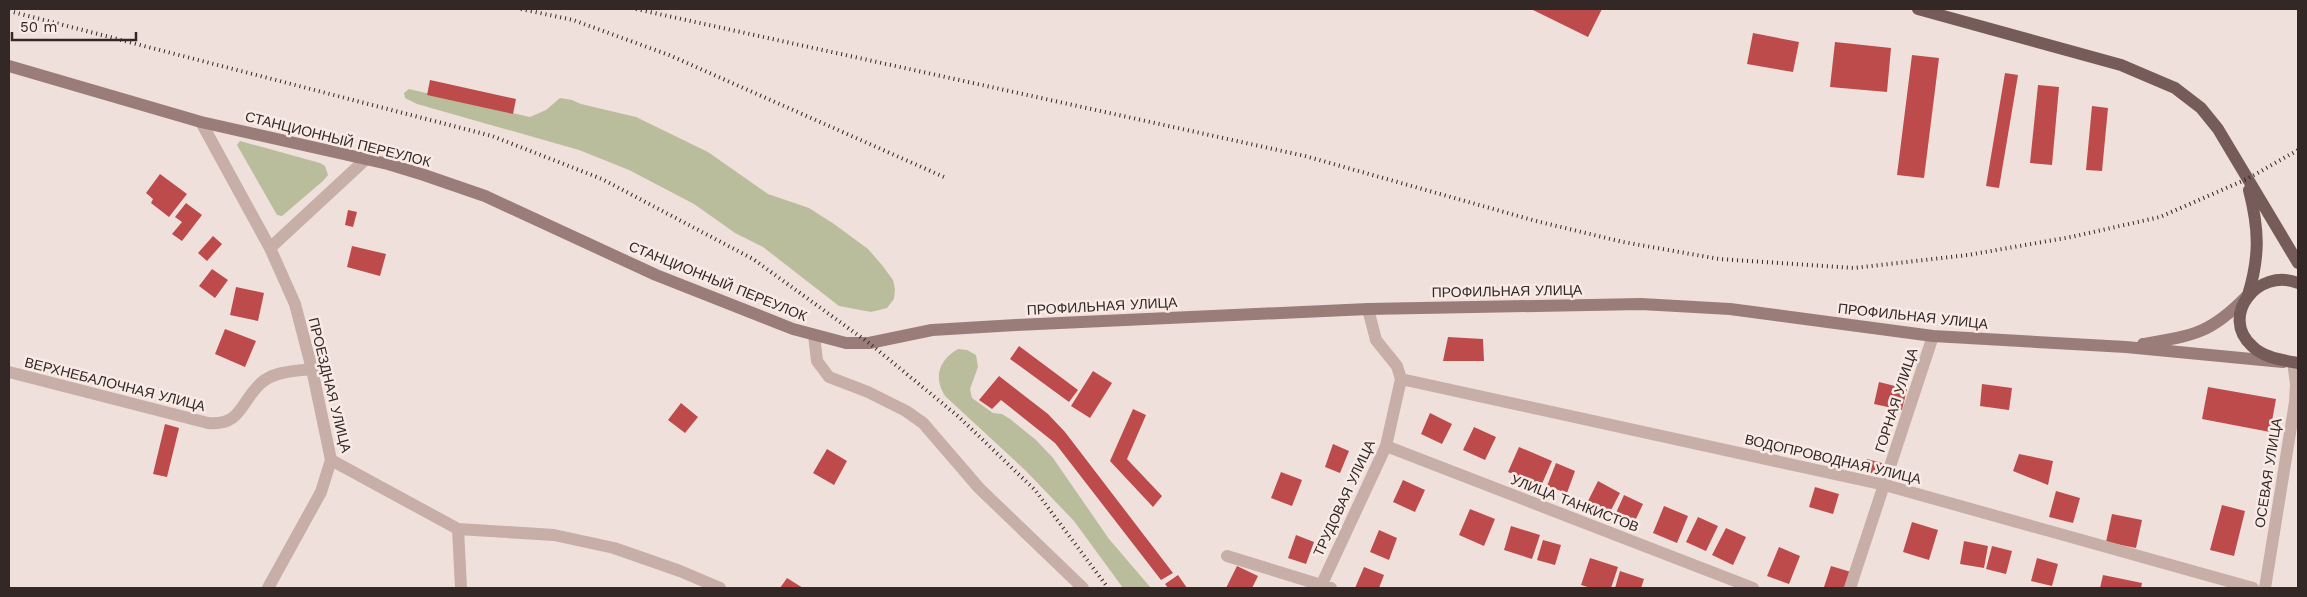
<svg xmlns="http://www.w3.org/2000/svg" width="2307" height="597" viewBox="0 0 2307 597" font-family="'Work Sans',sans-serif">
	<rect width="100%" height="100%" fill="#f0e0db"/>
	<!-- green -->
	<path fill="#babd9c" d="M 409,89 L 530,117 L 546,110 L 560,98 L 572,100 L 581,104 L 636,117 L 708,152 L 768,194 L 809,208 L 834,224 L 868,249 L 882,265 L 893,280 L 895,289 L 894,299 L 887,308 L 871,312 L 839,306 L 763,247 L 735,233 L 694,204 L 629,170 L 579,150 L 417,104 L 405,98 L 404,93 Z
		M 240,141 L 320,163 L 325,166 L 328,175 L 323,181 L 282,216 L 277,215 L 237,145 Z
		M 958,349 L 967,350 L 976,355 L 978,367 L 970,389 L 972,398 L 993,413 L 1002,414 L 1010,419 L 1036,440 L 1053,458 L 1109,539 L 1151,588 L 1123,588 L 1074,521 L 1026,471 L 945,396 C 933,377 939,360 958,349 Z"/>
	<!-- building -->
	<path fill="#bd4b4c" d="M 1531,9 L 1602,9 L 1588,37 Z
		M 1753,33 L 1799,42 L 1793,72 L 1747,64 Z
		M 1835,42 L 1891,48 L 1887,92 L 1830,87 Z
		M 1912,55 L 1939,58 L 1924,178 L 1897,175 Z
		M 2005,73 L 2018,75 L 1999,188 L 1986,186 Z
		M 430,80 L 516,99 L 513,114 L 427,95 Z
		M 2038,85 L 2059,87 L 2052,165 L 2030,163 Z
		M 2092,106 L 2108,108 L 2102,171 L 2086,170 Z
		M 160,174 L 187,194 L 169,217 L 151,203 L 153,199 L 146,193 Z
		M 186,203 L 202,215 L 182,241 L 172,234 L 182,222 L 175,217 Z
		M 348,210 L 357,212 L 353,227 L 345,225 Z
		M 213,236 L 222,244 L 207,261 L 198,253 Z
		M 352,246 L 386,254 L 380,276 L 347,267 Z
		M 212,269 L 228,280 L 215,298 L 199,286 Z
		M 236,287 L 264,293 L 258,321 L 230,315 Z
		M 225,329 L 256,341 L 245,367 L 215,354 Z
		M 1448,337 L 1483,339 L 1484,361 L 1443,361 Z
		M 1019,346 L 1078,390 L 1069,402 L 1010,359 Z
		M 1093,371 L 1112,383 L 1090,418 L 1071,406 Z
		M 999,376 L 1048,414 L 1065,432 L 1173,573 L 1161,580 L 1055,443 L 1001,400 L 992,409 L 979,400 Z
		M 1879,382 L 1907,389 L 1902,410 L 1874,404 Z
		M 1982,384 L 2012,388 L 2009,410 L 1980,406 Z
		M 2208,387 L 2276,399 L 2270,432 L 2202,419 Z
		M 681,403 L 698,417 L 685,433 L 668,420 Z
		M 1133,409 L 1146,415 L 1127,459 L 1162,496 L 1153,507 L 1110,461 Z
		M 1430,413 L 1452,424 L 1442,444 L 1421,434 Z
		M 165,424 L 179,428 L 167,477 L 153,474 Z
		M 1474,427 L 1496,437 L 1485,460 L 1463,450 Z
		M 1333,444 L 1349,451 L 1340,473 L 1325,467 Z
		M 1519,447 L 1552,461 L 1541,486 L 1508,472 Z
		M 827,449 L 847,461 L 834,485 L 813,473 Z
		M 2019,454 L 2053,461 L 2048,485 L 2013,471 Z
		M 1867,459 L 1882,463 L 1880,475 L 1864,471 Z
		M 1556,463 L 1575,471 L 1567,493 L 1547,486 Z
		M 1281,472 L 1302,480 L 1292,506 L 1271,498 Z
		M 1403,480 L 1425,490 L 1415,512 L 1393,502 Z
		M 1598,481 L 1620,493 L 1609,514 L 1587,503 Z
		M 1815,487 L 1839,494 L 1833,514 L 1809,507 Z
		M 2056,491 L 2080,498 L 2073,523 L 2049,517 Z
		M 1624,495 L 1643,504 L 1635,521 L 1616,513 Z
		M 2222,505 L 2245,511 L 2234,556 L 2210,550 Z
		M 1664,506 L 1688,516 L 1677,543 L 1653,533 Z
		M 1470,509 L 1495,519 L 1484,546 L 1459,535 Z
		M 2112,514 L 2142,520 L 2136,548 L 2106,542 Z
		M 1698,517 L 1718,526 L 1706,551 L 1686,542 Z
		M 1912,522 L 1938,530 L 1929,560 L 1903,552 Z
		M 1511,526 L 1540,535 L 1532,559 L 1504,550 Z
		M 1726,528 L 1746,537 L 1733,565 L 1712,555 Z
		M 1379,530 L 1397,538 L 1389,560 L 1370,552 Z
		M 1296,535 L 1314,542 L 1306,564 L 1288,558 Z
		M 1543,540 L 1561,545 L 1555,565 L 1537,560 Z
		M 1964,541 L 1988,546 L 1984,568 L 1960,564 Z
		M 1992,546 L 2012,551 L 2006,574 L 1986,569 Z
		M 1779,547 L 1800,556 L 1789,584 L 1767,576 Z
		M 1590,558 L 1618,567 L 1611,588 L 1591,588 L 1581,585 Z
		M 2037,558 L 2058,564 L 2052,586 L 2031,581 Z
		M 1237,566 L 1258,576 L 1252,588 L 1226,588 Z
		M 1831,566 L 1851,572 L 1846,588 L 1824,587 Z
		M 1364,567 L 1384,575 L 1379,588 L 1355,588 Z
		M 1620,571 L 1644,579 L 1641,588 L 1615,588 Z
		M 1178,575 L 1187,588 L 1168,588 L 1165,584 Z
		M 2103,575 L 2142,583 L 2141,588 L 2100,588 Z
		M 787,578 L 803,588 L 780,588 Z"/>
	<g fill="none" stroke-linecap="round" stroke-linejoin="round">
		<!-- minor -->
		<path stroke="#c7aea7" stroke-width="12" d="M 814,335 L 817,361 L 829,377 L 868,392 L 906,411 L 923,423 L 979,488 L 1083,588
			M 9,372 L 208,423 C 241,426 240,403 260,384 C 273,371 296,371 312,369
			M 1401,379 L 1885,485 L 2253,588
			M 1386,446 L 1753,588
			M 331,460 L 458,529 L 554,535 L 614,548 L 680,571 L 720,588
			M 458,529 L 461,588
			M 1227,556 L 1331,588
			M 1320,588 L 1386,446 L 1401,379 L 1397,366 L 1376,340 L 1368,309
			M 1850,588 L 1933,336
			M 2265,588 L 2295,402 L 2296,384 L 2293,362"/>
		<!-- tertiary -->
		<path stroke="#c7aea7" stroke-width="12" d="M 201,122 L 270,248
			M 268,588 L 321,492 L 331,460 L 312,369 L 295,304 L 270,248 L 365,160"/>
		<!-- secondary -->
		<path stroke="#9a7d79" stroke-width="12" d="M 9,66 L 201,122 L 388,164 L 424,175 L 485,196 L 656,275 L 793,329 L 846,343 L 869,343 L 932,330 L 1016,325 L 1368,309 L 1641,304 L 1730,309 L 1933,336 L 2126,347 L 2283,362
			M 2143,344 C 2192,336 2210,334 2246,297"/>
		<!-- primary -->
		<path stroke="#755c59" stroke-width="12" d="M 1918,9 L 2121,65 L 2175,88 L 2201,108 L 2218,129 L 2298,263
			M 2298,283 C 2258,267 2219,316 2252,346 C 2264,358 2282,360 2298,363
			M 2248,295 C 2260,256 2259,229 2249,190"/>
		<!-- rail -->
		<path stroke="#342827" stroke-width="4" stroke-dasharray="1 4" stroke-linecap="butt" d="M 521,9 L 573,20 L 669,55 L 944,177
			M 636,9 L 1305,156 L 1536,221 L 1623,242 L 1719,259 L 1854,268 L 1968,255 L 2071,237 L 2160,217 L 2247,179 L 2298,150
			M 9,11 L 492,136 L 602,179 L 753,259 L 869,343 L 959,417 L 1035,490 L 1108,588"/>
	</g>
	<g text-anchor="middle" stroke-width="5" stroke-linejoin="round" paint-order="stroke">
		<!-- street labels -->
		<g font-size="14" fill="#342827" stroke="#f8ebe6">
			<text transform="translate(338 139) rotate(14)" y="5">СТАНЦИОННЫЙ ПЕРЕУЛОК</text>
			<text transform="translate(718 281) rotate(22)" y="5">СТАНЦИОННЫЙ ПЕРЕУЛОК</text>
			<text transform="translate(1507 291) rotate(-1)" y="5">ПРОФИЛЬНАЯ УЛИЦА</text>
			<text transform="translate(1102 306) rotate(-3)" y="5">ПРОФИЛЬНАЯ УЛИЦА</text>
			<text transform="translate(1913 316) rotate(6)" y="5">ПРОФИЛЬНАЯ УЛИЦА</text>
			<text transform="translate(115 384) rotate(14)" y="5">ВЕРХНЕБАЛОЧНАЯ УЛИЦА</text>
			<text transform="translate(330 385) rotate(76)" y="5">ПРОЕЗДНАЯ УЛИЦА</text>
			<text transform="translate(1896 400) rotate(-72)" y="5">ГОРНАЯ УЛИЦА</text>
			<text transform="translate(1833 459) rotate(13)" y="5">ВОДОПРОВОДНАЯ УЛИЦА</text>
			<text transform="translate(2268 473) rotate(-81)" y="5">ОСЕВАЯ УЛИЦА</text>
			<text transform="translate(1344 498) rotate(-65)" y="5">ТРУДОВАЯ УЛИЦА</text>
			<text transform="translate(1575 503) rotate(21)" y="5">УЛИЦА ТАНКИСТОВ</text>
		</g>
	</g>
	<!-- border -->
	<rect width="2307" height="597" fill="none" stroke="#342827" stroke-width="20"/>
	<!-- scale -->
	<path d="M12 32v8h124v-8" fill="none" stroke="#342827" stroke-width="2.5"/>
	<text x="20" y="32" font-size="15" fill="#342827" stroke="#f8ebe6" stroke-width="4" paint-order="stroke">50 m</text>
</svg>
